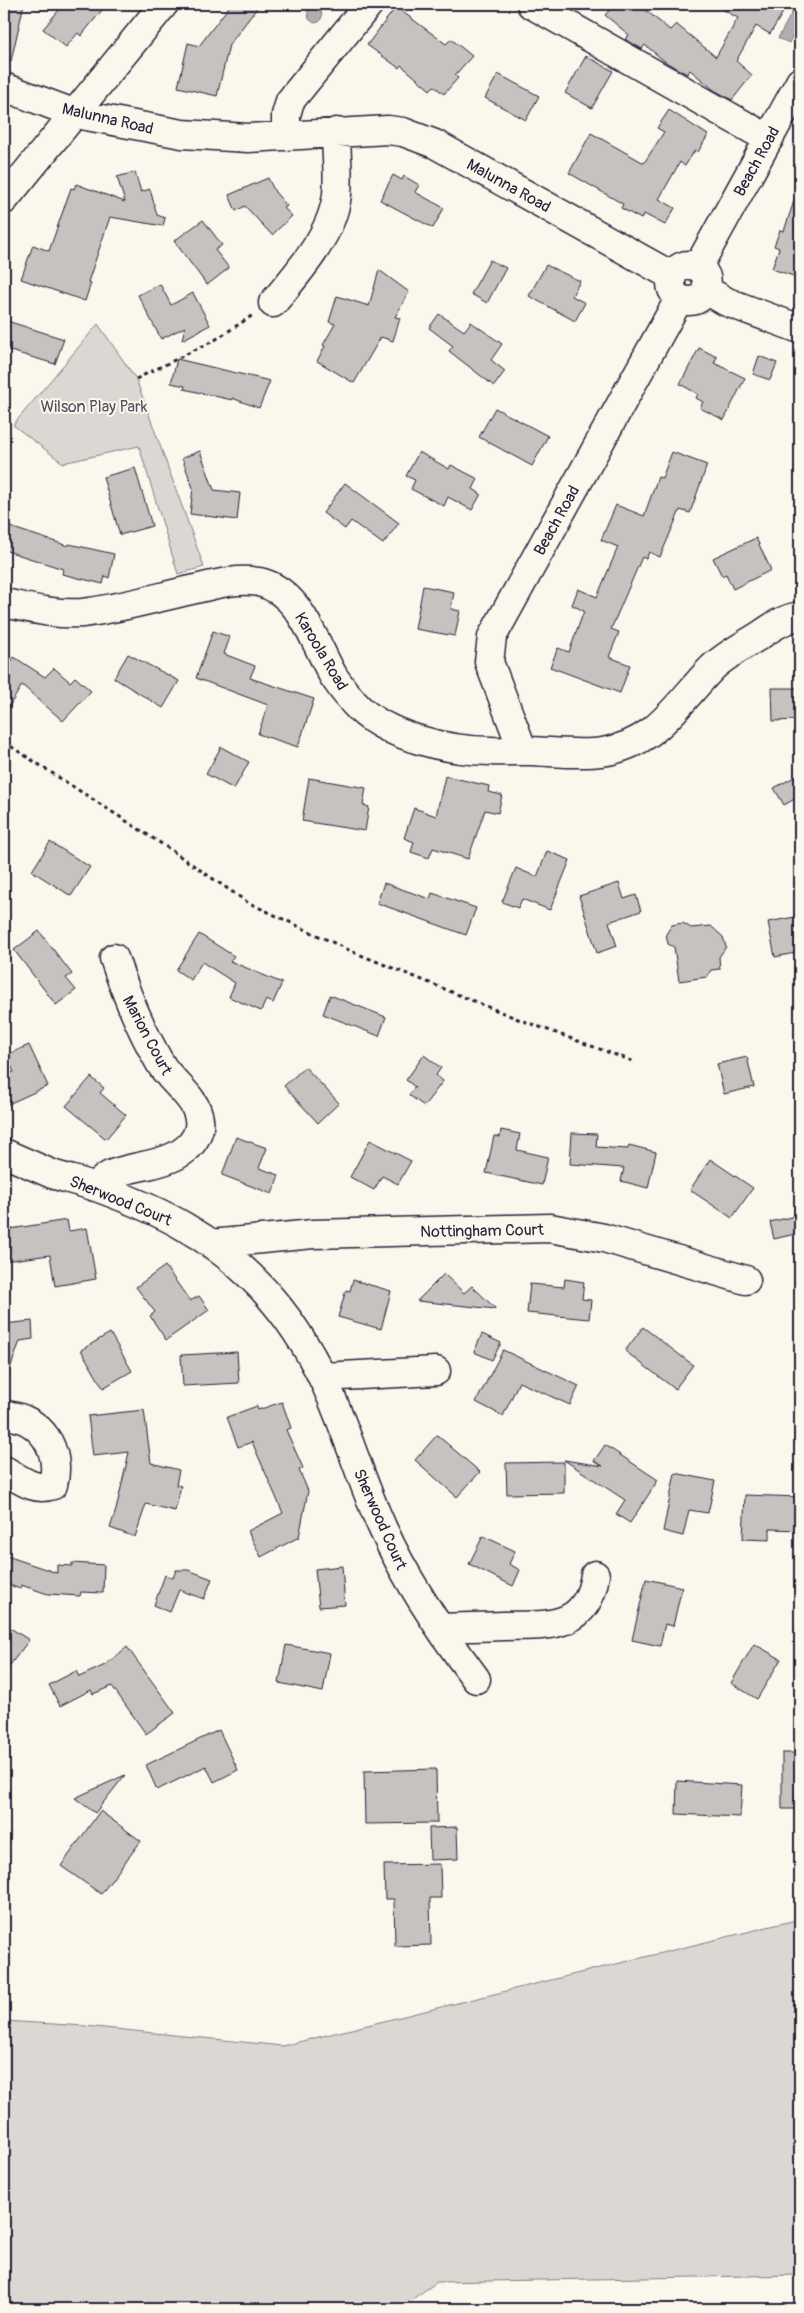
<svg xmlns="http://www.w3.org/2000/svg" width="804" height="2313" viewBox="0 0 804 2313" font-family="Pangolin,sans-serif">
	<rect width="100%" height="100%" fill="#fbf7ec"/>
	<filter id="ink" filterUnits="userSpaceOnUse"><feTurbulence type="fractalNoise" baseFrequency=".02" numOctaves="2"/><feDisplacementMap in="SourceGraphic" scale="10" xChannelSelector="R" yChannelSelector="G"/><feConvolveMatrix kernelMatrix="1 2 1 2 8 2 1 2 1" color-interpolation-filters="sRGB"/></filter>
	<g filter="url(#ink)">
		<!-- green -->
		<path fill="#dbd8d3" stroke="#7e7d87" d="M 98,324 L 136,379 L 204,567 L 178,574 L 139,446 L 63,463 L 13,425 Z
			M 800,1919 L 800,2275 L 437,2282 L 398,2309 L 4,2309 L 4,2021 L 85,2026 L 282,2046 Z"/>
		<!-- water -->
		<path fill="#b1aeb0" stroke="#787681" d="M 306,4 L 320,4 L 322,17 L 319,22 L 314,23 L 309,19 Z
			M 794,9 L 800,12 L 800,21 L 789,43 L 778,38 Z"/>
		<!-- building -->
		<path fill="#c6c2c0" stroke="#22223b" d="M 4,4 L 24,4 L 11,61 L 4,60 Z
			M 64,4 L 107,4 L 81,36 L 78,33 L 66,47 L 43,29 Z
			M 231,4 L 260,4 L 229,45 L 217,96 L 178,87 L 188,43 L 199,46 Z
			M 615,4 L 638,4 L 670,30 L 676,24 L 716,57 L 738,18 L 713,4 L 788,4 L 770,34 L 756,26 L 736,61 L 752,75 L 732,100 L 714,90 L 690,70 L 687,74 L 667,63 L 645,45 L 642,49 L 625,39 L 629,35 L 605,15 Z
			M 396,7 L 446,44 L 451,39 L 472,56 L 455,75 L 458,78 L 444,94 L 434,86 L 430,90 L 401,65 L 399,68 L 367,45 Z
			M 586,56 L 613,71 L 592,108 L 565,93 Z
			M 498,74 L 539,96 L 526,120 L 485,98 Z
			M 669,110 L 708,135 L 698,152 L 695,150 L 685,166 L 680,162 L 659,199 L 675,208 L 665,225 L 644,214 L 641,219 L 621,208 L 623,204 L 569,173 L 591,133 L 644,163 L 664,132 L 657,128 Z
			M 135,172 L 141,192 L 150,189 L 157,215 L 165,218 L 163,226 L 110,217 L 88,282 L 91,283 L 85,301 L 21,279 L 33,245 L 49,251 L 71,188 L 74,189 L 76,184 L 125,202 L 117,177 Z
			M 393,175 L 402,180 L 404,176 L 419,185 L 415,192 L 444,208 L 433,228 L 380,200 Z
			M 268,178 L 275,192 L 287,206 L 284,208 L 292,216 L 272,235 L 245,206 L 236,211 L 229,195 Z
			M 797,192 L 800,192 L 800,278 L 772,269 L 779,248 L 774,246 L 780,230 L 784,231 Z
			M 203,220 L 222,245 L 215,250 L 229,268 L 207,285 L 174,241 Z
			M 490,260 L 506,268 L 487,303 L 471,294 Z
			M 546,265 L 580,281 L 572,296 L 585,303 L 575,321 L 529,296 Z
			M 379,270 L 409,292 L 395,317 L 400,318 L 393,341 L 381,337 L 354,383 L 317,361 L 325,346 L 323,345 L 335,324 L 329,322 L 337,296 L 369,306 Z
			M 160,284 L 171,305 L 193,293 L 210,325 L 182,340 L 185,327 L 161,339 L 138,295 Z
			M 439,314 L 464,331 L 471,322 L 502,344 L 491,360 L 505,371 L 494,386 L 449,351 L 453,346 L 429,328 Z
			M 4,320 L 64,339 L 55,364 L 4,349 Z
			M 699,348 L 717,357 L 714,363 L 745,378 L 724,420 L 700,408 L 703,402 L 696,398 L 698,394 L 680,384 Z
			M 759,356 L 777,363 L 770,380 L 753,374 Z
			M 177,359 L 270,381 L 259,408 L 232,398 L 232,400 L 184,389 L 185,386 L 171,383 Z
			M 495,408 L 548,436 L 532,466 L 479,437 Z
			M 200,451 L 214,490 L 240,493 L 237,520 L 190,514 L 193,488 L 182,458 Z
			M 419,452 L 449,469 L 451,465 L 478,479 L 473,489 L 481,494 L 472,510 L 448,497 L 444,506 L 411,489 L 415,480 L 406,476 Z
			M 672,452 L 707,465 L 690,513 L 680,510 L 660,557 L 649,552 L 646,559 L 642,557 L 611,629 L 619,632 L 609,657 L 630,665 L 620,693 L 550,667 L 558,648 L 569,652 L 584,611 L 572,605 L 578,589 L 597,597 L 618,547 L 601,540 L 616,505 L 644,516 L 658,477 L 662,478 Z
			M 135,468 L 152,526 L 120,535 L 103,477 Z
			M 345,483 L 399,523 L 383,544 L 351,521 L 345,529 L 323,513 Z
			M 4,525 L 68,546 L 69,544 L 114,554 L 109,578 L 105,576 L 103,584 L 62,574 L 63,569 L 4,550 Z
			M 756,538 L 771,570 L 733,589 L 726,574 L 722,576 L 713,558 Z
			M 423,586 L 454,592 L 451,609 L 460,611 L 455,636 L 415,629 Z
			M 213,631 L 230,637 L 224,654 L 255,666 L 250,678 L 314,699 L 298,747 L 258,734 L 268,705 L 196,678 Z
			M 128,654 L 179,681 L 163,708 L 114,678 Z
			M 14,657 L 45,677 L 54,668 L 70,682 L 75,677 L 91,691 L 63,721 L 22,685 L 4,715 L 4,673 Z
			M 772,688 L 800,688 L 800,720 L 773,721 Z
			M 221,747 L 249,762 L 234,789 L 206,774 Z
			M 800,774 L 800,796 L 784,805 L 774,788 Z
			M 445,776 L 489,786 L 488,792 L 502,795 L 498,813 L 485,810 L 468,859 L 433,848 L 429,858 L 411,852 L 414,842 L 404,838 L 414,808 L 436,816 Z
			M 309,778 L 366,788 L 363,805 L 369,807 L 365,831 L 302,821 Z
			M 50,842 L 90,867 L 71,896 L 32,871 Z
			M 547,851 L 570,860 L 550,910 L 522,899 L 518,908 L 502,902 L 516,868 L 537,877 Z
			M 384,883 L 430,899 L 432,893 L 476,908 L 466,935 L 377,903 Z
			M 619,883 L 624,899 L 636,895 L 641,911 L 609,922 L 617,946 L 597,953 L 579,896 Z
			M 800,916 L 800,952 L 775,957 L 768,922 Z
			M 683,923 L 691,928 L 711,926 L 723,937 L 726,947 L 719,957 L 720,969 L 711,970 L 707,977 L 679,981 L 674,947 L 668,944 L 666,934 L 672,925 Z
			M 39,931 L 72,974 L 66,978 L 76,990 L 56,1005 L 14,950 Z
			M 199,934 L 234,956 L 230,961 L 282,983 L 273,1003 L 266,1000 L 261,1011 L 229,997 L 235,983 L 202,962 L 191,980 L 176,970 Z
			M 330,995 L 386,1017 L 379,1036 L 323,1014 Z
			M 29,1045 L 48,1086 L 4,1106 L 4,1076 L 14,1072 L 6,1055 Z
			M 424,1055 L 441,1068 L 436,1075 L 443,1081 L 424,1106 L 409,1095 L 415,1087 L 406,1080 Z
			M 747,1057 L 754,1087 L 724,1094 L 717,1064 Z
			M 305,1067 L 339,1103 L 318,1123 L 284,1086 Z
			M 91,1077 L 104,1088 L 100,1093 L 126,1115 L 106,1139 L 66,1106 Z
			M 501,1130 L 520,1134 L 517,1150 L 548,1157 L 542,1185 L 486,1173 L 494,1136 L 500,1137 Z
			M 572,1133 L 597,1134 L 596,1147 L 628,1149 L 629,1145 L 656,1152 L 648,1188 L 621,1181 L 624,1168 L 570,1164 Z
			M 236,1137 L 267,1148 L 259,1168 L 279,1175 L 272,1194 L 222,1175 Z
			M 370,1140 L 411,1161 L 398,1184 L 382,1176 L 374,1190 L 350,1177 Z
			M 710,1159 L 753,1188 L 732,1218 L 690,1190 Z
			M 795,1216 L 799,1233 L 774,1239 L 770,1222 Z
			M 67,1220 L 69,1231 L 87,1228 L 96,1279 L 55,1286 L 50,1255 L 4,1261 L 4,1230 Z
			M 165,1266 L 190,1301 L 199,1296 L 209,1310 L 166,1340 L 150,1316 L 155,1312 L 136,1287 Z
			M 444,1274 L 464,1293 L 472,1286 L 496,1309 L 417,1301 Z
			M 565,1279 L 584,1282 L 582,1299 L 591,1300 L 589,1319 L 527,1313 L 530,1284 L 564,1287 Z
			M 353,1280 L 391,1291 L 381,1329 L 338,1317 L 346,1290 L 350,1291 Z
			M 32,1321 L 33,1339 L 20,1341 L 6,1380 L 4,1379 L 4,1324 Z
			M 643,1327 L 693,1365 L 675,1389 L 625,1351 Z
			M 110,1333 L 132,1371 L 103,1388 L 81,1350 Z
			M 482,1334 L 501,1343 L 492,1360 L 474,1352 Z
			M 503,1350 L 579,1386 L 570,1405 L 519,1382 L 503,1416 L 476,1402 Z
			M 237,1352 L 239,1383 L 183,1386 L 181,1355 Z
			M 282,1402 L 291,1428 L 286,1430 L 303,1468 L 299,1470 L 308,1491 L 299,1537 L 261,1557 L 248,1531 L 283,1513 L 252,1442 L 238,1447 L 227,1417 L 257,1406 L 258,1410 Z
			M 144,1410 L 151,1463 L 179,1470 L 176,1485 L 181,1486 L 175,1511 L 146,1504 L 135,1537 L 110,1528 L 116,1510 L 129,1452 L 93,1456 L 88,1416 Z
			M 437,1435 L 480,1472 L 457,1497 L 415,1460 Z
			M 605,1445 L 658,1480 L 630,1523 L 616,1514 L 625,1500 L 564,1460 L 603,1466 L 594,1461 Z
			M 564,1462 L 564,1493 L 507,1494 L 506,1463 Z
			M 675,1473 L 715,1481 L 708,1513 L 689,1510 L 683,1536 L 663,1531 Z
			M 745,1495 L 800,1497 L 800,1530 L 770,1529 L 770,1540 L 743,1539 Z
			M 483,1536 L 515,1551 L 509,1564 L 520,1570 L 513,1586 L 469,1564 Z
			M 4,1555 L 57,1573 L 57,1565 L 72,1566 L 72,1563 L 104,1565 L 103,1593 L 81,1592 L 80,1596 L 48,1594 L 21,1585 L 20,1589 L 4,1583 Z
			M 342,1566 L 345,1605 L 319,1607 L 315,1569 Z
			M 176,1570 L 188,1570 L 212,1579 L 204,1599 L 179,1590 L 170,1612 L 154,1605 L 165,1575 L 173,1578 Z
			M 646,1579 L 682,1587 L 673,1626 L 665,1624 L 660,1646 L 632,1640 Z
			M 4,1624 L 29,1640 L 4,1673 Z
			M 754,1644 L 781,1659 L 757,1699 L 731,1683 Z
			M 286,1645 L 330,1653 L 323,1692 L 279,1683 Z
			M 127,1647 L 175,1713 L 146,1734 L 112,1686 L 93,1694 L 91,1690 L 60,1706 L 49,1685 L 76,1671 L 79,1677 L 105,1665 Z
			M 219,1730 L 238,1770 L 214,1782 L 206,1766 L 157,1790 L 146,1765 Z
			M 782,1753 L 800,1753 L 800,1809 L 782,1809 Z
			M 436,1769 L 437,1823 L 365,1824 L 364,1771 Z
			M 125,1775 L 95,1813 L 75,1798 Z
			M 677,1781 L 742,1785 L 740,1817 L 676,1814 Z
			M 100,1811 L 141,1841 L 101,1894 L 61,1866 Z
			M 457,1827 L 458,1859 L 430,1860 L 429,1828 Z
			M 440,1864 L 441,1898 L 430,1898 L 431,1945 L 395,1946 L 394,1899 L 385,1899 L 384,1865 Z"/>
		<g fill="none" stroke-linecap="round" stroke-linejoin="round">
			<defs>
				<path id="minor" d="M 531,4 L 769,139
					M 4,87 L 76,114 L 182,134 L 248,138 L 388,130 L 403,132 L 435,144 L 672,276
					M 286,136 L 286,115 L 290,101 L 369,4
					M 4,200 L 164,4
					M671 283a18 18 0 1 1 36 0a18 18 0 1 1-36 0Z
					M 698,267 L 800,82
					M 706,290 L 727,302 L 800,329
					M 273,303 C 298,273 333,234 337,194 C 339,174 336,153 336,132
					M 4,603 C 29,608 55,615 82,613 C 118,609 155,598 191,590 C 213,585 236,578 259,582 C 301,591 315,645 334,677 C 340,686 347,695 354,703 C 383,736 448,751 491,751 C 505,752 519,750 532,751 C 555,752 580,755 602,752 C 657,744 677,703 713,667 C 726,655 744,645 759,636 C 772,627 785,618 800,616
					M 523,751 L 489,662 L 492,637 L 679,299
					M 4,1153 C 20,1160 36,1167 52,1174 C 67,1179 82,1182 96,1187 C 126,1198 157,1210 185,1227 C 261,1271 308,1335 339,1416 C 354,1454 366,1492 383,1529 C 407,1582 441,1632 476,1679
					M 95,1187 C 99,1183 104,1178 110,1175 C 133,1165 166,1166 186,1149 C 194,1142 201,1131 199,1119 C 196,1096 171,1083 160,1063 C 141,1030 126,994 114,958
					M 211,1244 L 313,1234 L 550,1228 L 604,1238 L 746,1280
					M 322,1377 L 436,1371
					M 4,1415 C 41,1417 62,1450 53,1485 C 34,1492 20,1479 4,1470
					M 440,1628 C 461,1627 482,1627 503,1626 C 546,1625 587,1631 595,1575"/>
			</defs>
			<!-- minor casing -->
			<use href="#minor" stroke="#22223b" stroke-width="31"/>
			<!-- path -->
			<path stroke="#22223b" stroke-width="3" stroke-dasharray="4 4" stroke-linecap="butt" d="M 136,379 L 215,340 L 253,315
				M 4,742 L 168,848 L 247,902 L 351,951 L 518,1019 L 635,1062"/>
			<!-- minor -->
			<use href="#minor" stroke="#fbf7ec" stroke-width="28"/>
		</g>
	</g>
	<g text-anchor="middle" stroke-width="4" stroke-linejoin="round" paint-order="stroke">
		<!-- street labels -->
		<g font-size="16" fill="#22223b" stroke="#fbf7ec">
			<text transform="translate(108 118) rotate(13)" y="6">Malunna Road</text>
			<text transform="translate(756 161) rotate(-61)" y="6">Beach Road</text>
			<text transform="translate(509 185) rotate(29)" y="6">Malunna Road</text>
			<text transform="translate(556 520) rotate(-61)" y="6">Beach Road</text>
			<text transform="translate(322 651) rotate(59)" y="6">Karoola Road</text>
			<text transform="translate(148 1035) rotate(62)" y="6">Marion Court</text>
			<text transform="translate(121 1200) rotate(22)" y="6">Sherwood Court</text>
			<text transform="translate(482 1230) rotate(-1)" y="6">Nottingham Court</text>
			<text transform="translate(381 1519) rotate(66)" y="6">Sherwood Court</text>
		</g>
		<!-- park labels -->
		<g font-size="16" fill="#505061" stroke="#fbf7ec">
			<text x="94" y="412">Wilson Play Park</text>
		</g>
	</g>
	<!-- margin -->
	<rect width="804" height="2313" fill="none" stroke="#fbf7ec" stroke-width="20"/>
	<rect x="10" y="10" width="784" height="2293" fill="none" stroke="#22223b" stroke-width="2" filter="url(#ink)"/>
</svg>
